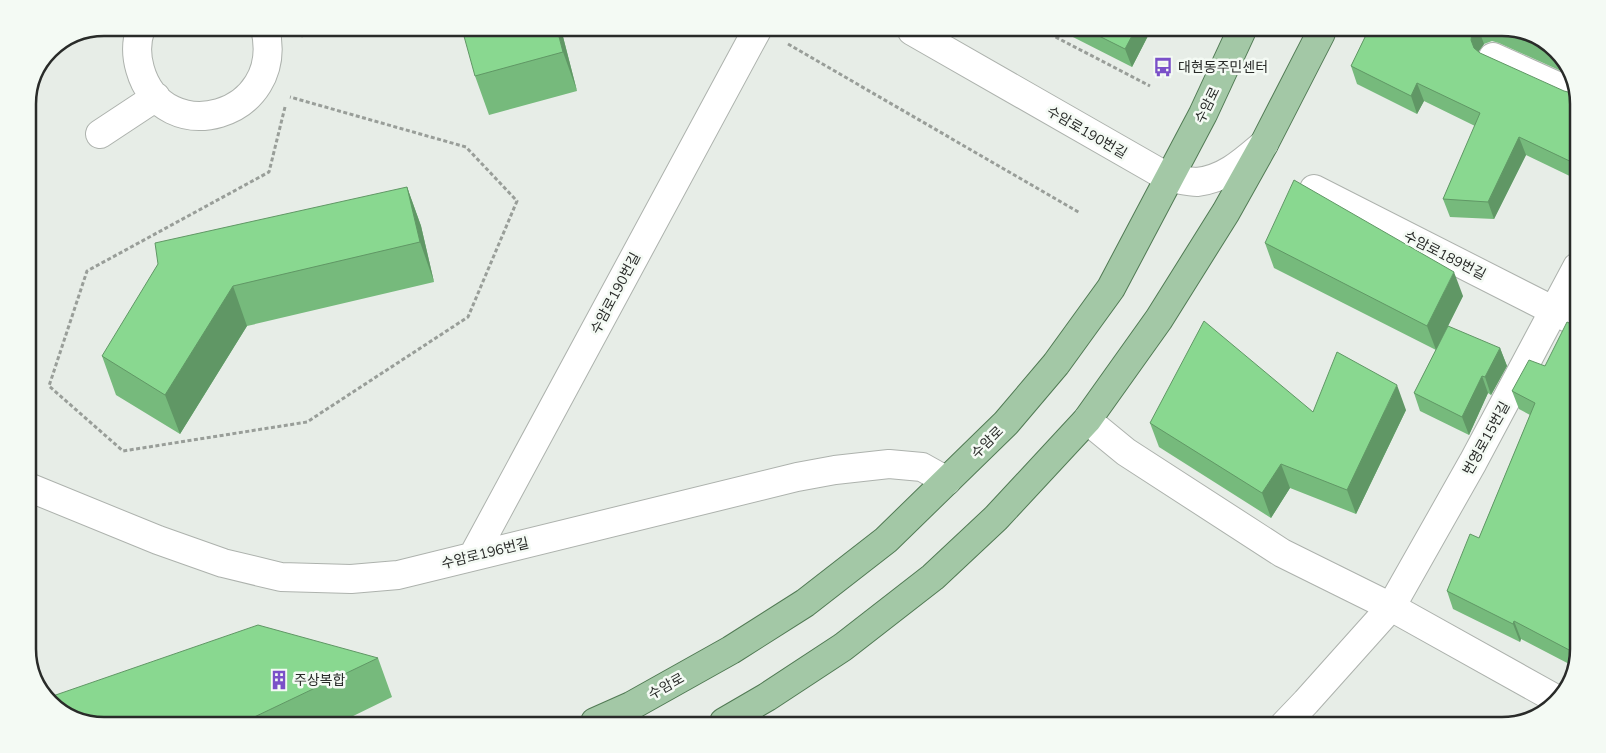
<svg xmlns="http://www.w3.org/2000/svg" width="1606" height="753" viewBox="0 0 1606 753" font-family="Mulish,'Noto Sans KR',sans-serif">
	<rect width="100%" height="100%" fill="#e7ede7"/>
	<g fill="none" stroke-linecap="round" stroke-linejoin="round">
		<defs>
			<path id="minor" d="M 141,28 C 136,41 136,55 140,69 C 163,151 287,118 265,28
				M 912,31 L 1169,178 C 1178,179 1188,182 1197,182 C 1225,179 1244,161 1264,144
				M 1493,57 L 1577,95
				M 100,134 L 156,97
				M 1314,189 L 1576,322
				M 1087,420 L 1126,452 L 1282,553 L 1391,607 L 1556,699
				M 28,487 L 158,540 L 223,563 L 281,577 L 351,579 L 398,575 L 797,477 L 835,470 L 889,464 L 922,467 L 947,481
				M 473,556 L 757,30
				M 1284,725 L 1306,702 L 1391,607 L 1473,462 L 1577,267"/>
			<path id="major" d="M 595,722 L 631,706 L 731,650 L 805,603 L 886,540 L 1006,423 L 1056,364 L 1111,288 L 1203,114 L 1241,32
				M 724,722 L 767,697 L 843,647 L 933,577 L 996,518 L 1087,420 L 1159,319 L 1226,212 L 1264,144 L 1321,33"/>
		</defs>
		<!-- minor casing -->
		<use href="#minor" stroke="#adb2ad" stroke-width="30"/>
		<!-- major casing -->
		<use href="#major" stroke="#517a54" stroke-width="30"/>
		<!-- path -->
		<path stroke="#999e99" stroke-width="3" stroke-dasharray="4 2.5" stroke-linecap="butt" d="M 1044,31 L 1150,86
			M 301,37 L 304,28
			M 788,44 L 1080,213
			M 285,107 L 269,172 L 87,271 L 49,386 L 123,451 L 307,422 L 468,317 L 517,201 L 466,147 L 290,97"/>
		<!-- minor -->
		<use href="#minor" stroke="#fff" stroke-width="28"/>
		<!-- major -->
		<use href="#major" stroke="#a3c8a6" stroke-width="28"/>
	</g>
	<!-- wall -->
	<path fill="#76ba7c" d="M 561,29 L 577,91 L 489,115 L 475,76 Z
		M 1066,32 L 1150,32 L 1132,67 L 1067,34 Z
		M 1367,33 L 1531,33 L 1565,61 L 1570,75 L 1499,43 L 1492,41 L 1484,44 L 1478,52 L 1578,100 L 1578,180 L 1526,155 L 1494,219 L 1450,217 L 1443,199 L 1475,126 L 1424,101 L 1417,114 L 1357,84 L 1351,66 Z
		M 407,187 L 421,226 L 434,282 L 247,326 L 180,434 L 116,395 L 102,356 Z
		M 1265,243 L 1463,296 L 1440,342 L 1500,348 L 1507,366 L 1491,395 L 1488,393 L 1469,435 L 1420,411 L 1414,393 L 1436,350 L 1274,268 Z
		M 1576,326 L 1573,666 L 1521,639 L 1520,642 L 1453,609 L 1447,591 L 1479,538 L 1530,415 L 1519,409 L 1512,391 L 1545,366 Z
		M 1406,410 L 1356,514 L 1290,488 L 1271,518 L 1159,447 L 1150,423 L 1313,412 Z
		M 378,658 L 392,697 L 343,721 L 75,720 Z"/>
	<!-- shaded-wall -->
	<path fill="#609765" d="M 557,29 L 561,29 L 577,91 L 563,52 Z
		M 1134,32 L 1150,32 L 1132,67 L 1125,49 Z
		M 1472,33 L 1480,33 L 1484,44 L 1479,51 L 1477,58 L 1471,40 Z
		M 1417,83 L 1424,101 L 1417,114 L 1411,96 Z
		M 1519,137 L 1526,155 L 1494,219 L 1488,202 Z
		M 407,187 L 421,226 L 434,282 L 420,242 Z
		M 1454,272 L 1463,296 L 1436,350 L 1427,326 Z
		M 233,286 L 247,326 L 180,434 L 165,395 Z
		M 1500,348 L 1507,366 L 1491,395 L 1485,377 Z
		M 1482,376 L 1488,393 L 1469,435 L 1462,417 Z
		M 1397,385 L 1406,410 L 1356,514 L 1347,490 Z
		M 1281,464 L 1290,488 L 1271,518 L 1262,493 Z
		M 1514,621 L 1521,639 L 1520,642 L 1513,624 Z"/>
	<!-- building -->
	<path fill="#89d890" stroke="#609765" d="M 462,29 L 557,29 L 563,52 L 475,76 Z
		M 1091,32 L 1134,32 L 1125,49 Z
		M 1367,33 L 1472,33 L 1471,40 L 1474,48 L 1480,53 L 1564,91 L 1572,93 L 1576,91 L 1578,100 L 1578,165 L 1519,137 L 1488,202 L 1443,199 L 1480,113 L 1417,83 L 1411,96 L 1351,66 Z
		M 1512,33 L 1531,33 L 1555,53 Z
		M 1294,180 L 1454,272 L 1427,326 L 1265,243 Z
		M 407,187 L 420,242 L 233,286 L 165,395 L 102,356 L 158,264 L 155,243 Z
		M 1204,321 L 1313,412 L 1337,352 L 1397,385 L 1347,490 L 1281,464 L 1262,493 L 1150,423 Z
		M 1567,322 L 1576,326 L 1573,652 L 1514,621 L 1513,624 L 1447,591 L 1470,534 L 1479,538 L 1535,403 L 1512,391 L 1529,360 L 1545,366 Z
		M 1448,326 L 1500,348 L 1485,377 L 1482,376 L 1462,417 L 1414,393 Z
		M 258,625 L 378,658 L 248,720 L 75,720 L 47,698 Z"/>
	<!-- icons -->
	<defs>
		<symbol id="bus-bare" viewBox="-9 -9 18 18"><path d="M-5-6H5V4H4V6H2V4H-2V6H-4V4H-5ZM-3.5-4V0h7V-4ZM-3.5 1.2v1.5H-2V1.2ZM2 1.2v1.5H3.5V1.2Z" fill="#7a50c8" stroke="#f4faf4" stroke-width="2.5" paint-order="stroke"/></symbol>
		<symbol id="building-bare" viewBox="-9 -9 18 18"><path d="M-4-6H4V6H1V3H-1V6H-4ZM-2.5-4.3h1.7v1.8h-1.7ZM.8-4.3h1.7v1.8H.8ZM-2.5-1h1.7V.8h-1.7ZM.8-1h1.7V.8H.8Z" fill="#7a50c8" stroke="#f4faf4" stroke-width="2.5" paint-order="stroke"/></symbol>
	</defs>
	<g fill-rule="evenodd">
		<use href="#bus-bare" x="1149" y="53" width="28" height="28"/>
		<use href="#building-bare" x="265" y="666" width="28" height="28"/>
	</g>
	<g text-anchor="middle" stroke-width="5" stroke-linejoin="round" paint-order="stroke">
		<!-- poi labels -->
		<g font-size="14" fill="#292b29" stroke="#f4faf4" text-anchor="start">
			<text x="1178" y="72">대현동주민센터</text>
			<text x="294" y="685">주상복합</text>
		</g>
		<!-- street labels -->
		<g font-size="14" fill="#292b29" stroke="#f4faf4">
			<text transform="translate(1207 105) rotate(-64)" y="5">수암로</text>
			<text transform="translate(1087 132) rotate(30)" y="5">수암로190번길</text>
			<text transform="translate(1445 255) rotate(27)" y="5">수암로189번길</text>
			<text transform="translate(615 293) rotate(-62)" y="5">수암로190번길</text>
			<text transform="translate(1486 438) rotate(-61)" y="5">번영로15번길</text>
			<text transform="translate(987 442) rotate(-45)" y="5">수암로</text>
			<text transform="translate(485 553) rotate(-14)" y="5">수암로196번길</text>
			<text transform="translate(666 686) rotate(-29)" y="5">수암로</text>
		</g>
	</g>
	<!-- crop -->
	<path d="M0 0H1606V753H0ZM104 36H1502A68 68 0 0 1 1570 104V649A68 68 0 0 1 1502 717H104A68 68 0 0 1 36 649V104A68 68 0 0 1 104 36Z" fill="#f4faf4" fill-rule="evenodd"/>
	<path fill="none" stroke="#292b29" stroke-width="2.5" d="M104 36H1502A68 68 0 0 1 1570 104V649A68 68 0 0 1 1502 717H104A68 68 0 0 1 36 649V104A68 68 0 0 1 104 36Z"/>
</svg>
